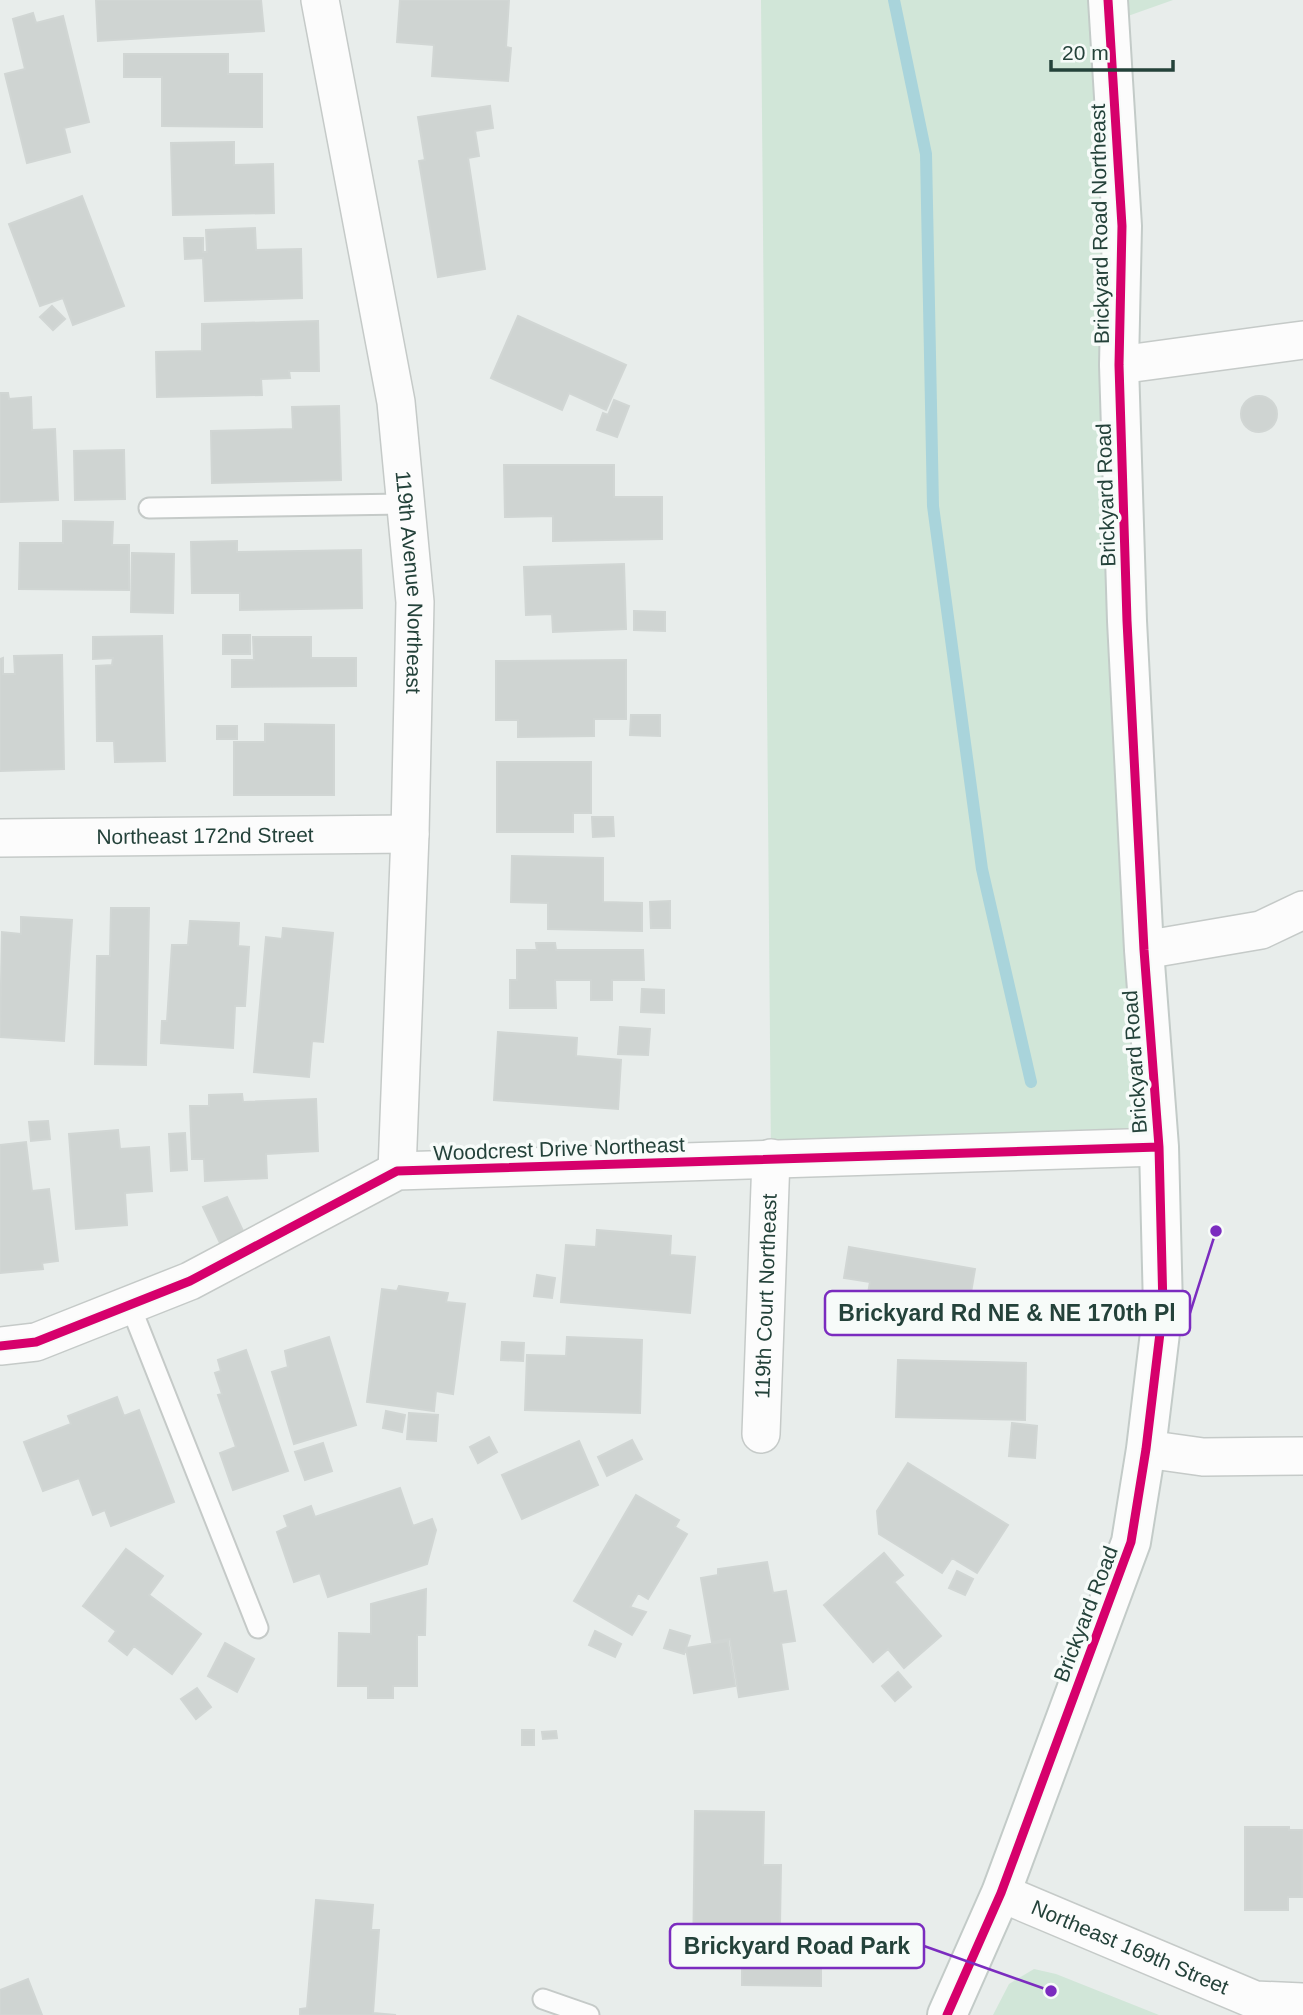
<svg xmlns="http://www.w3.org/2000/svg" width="1303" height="2015" viewBox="0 0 1303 2015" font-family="Helvetica,sans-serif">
	<rect width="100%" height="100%" fill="#e8edeb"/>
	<!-- green -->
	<path fill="#d1e6d8" d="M 761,0 L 1173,0 L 1111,22 L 1159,1147 L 771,1158 Z
		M 1034,1969 L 1056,1974 L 1159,2015 L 993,2015 L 1009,1984 Z"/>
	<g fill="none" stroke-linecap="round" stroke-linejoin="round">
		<!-- stream -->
		<path stroke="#a9d4db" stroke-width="12" d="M 894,0 L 926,154 L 933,506 L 982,869 L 1031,1082"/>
	</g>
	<!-- building -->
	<path fill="#cfd4d2" stroke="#d1d6d4" stroke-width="2" d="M 96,0 L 261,0 L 264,31 L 98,41 Z
		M 400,0 L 509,0 L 506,47 L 511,48 L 508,81 L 432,76 L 434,45 L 397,42 Z
		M 33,13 L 36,23 L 63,16 L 89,122 L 64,128 L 70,152 L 27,163 L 5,74 L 25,69 L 13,19 Z
		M 124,54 L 228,54 L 228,74 L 262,74 L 262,127 L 162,126 L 162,77 L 124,77 Z
		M 490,106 L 493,128 L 475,131 L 479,156 L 468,158 L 485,269 L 438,277 L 419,161 L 425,160 L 418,117 Z
		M 234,142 L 234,165 L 273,164 L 274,213 L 173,215 L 171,143 Z
		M 82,196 L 124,306 L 73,325 L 63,298 L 40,306 L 9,224 Z
		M 255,228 L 256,250 L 301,249 L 302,298 L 205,301 L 203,258 L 185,259 L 184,238 L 203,238 L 203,252 L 207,252 L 206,230 Z
		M 52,306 L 65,319 L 53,330 L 40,317 Z
		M 518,316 L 626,365 L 606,410 L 569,393 L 562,410 L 491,378 Z
		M 318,321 L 319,371 L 289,371 L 290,378 L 261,379 L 262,395 L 157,397 L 156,352 L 202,351 L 202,324 Z
		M 0,393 L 8,393 L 9,399 L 31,397 L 32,430 L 55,429 L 58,500 L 0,502 Z
		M1241 414a18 18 0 1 1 36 0a18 18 0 1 1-36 0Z
		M 614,400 L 629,406 L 617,437 L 597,430 L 603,413 L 608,415 Z
		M 339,406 L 341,480 L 212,483 L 211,431 L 293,429 L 292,407 Z
		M 124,450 L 125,499 L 75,500 L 74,451 Z
		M 504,465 L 614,465 L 614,497 L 662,497 L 662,539 L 553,541 L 553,516 L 505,517 Z
		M 63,521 L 113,522 L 112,545 L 129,545 L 129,590 L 19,589 L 20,543 L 63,543 Z
		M 237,541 L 237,552 L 361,550 L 362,608 L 240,610 L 240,593 L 192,593 L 191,542 Z
		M 132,553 L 174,554 L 173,613 L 131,612 Z
		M 624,564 L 626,629 L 553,632 L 552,614 L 526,615 L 524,567 Z
		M 634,611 L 665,612 L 665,631 L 634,630 Z
		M 223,635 L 250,635 L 250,654 L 223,654 Z
		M 162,636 L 165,761 L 115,762 L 114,741 L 97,741 L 96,666 L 112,665 L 113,658 L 93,659 L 93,637 Z
		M 253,637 L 311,637 L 311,658 L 356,658 L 356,686 L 232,687 L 232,660 L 254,660 Z
		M 62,655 L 64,769 L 0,771 L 0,659 L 3,658 L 3,674 L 15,674 L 14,656 Z
		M 626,660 L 626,719 L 594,719 L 594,736 L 518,737 L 518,720 L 496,720 L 496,661 Z
		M 631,715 L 660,715 L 660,736 L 630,735 Z
		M 265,724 L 334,725 L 334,795 L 234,795 L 234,742 L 265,742 Z
		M 217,726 L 237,726 L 237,739 L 217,739 Z
		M 497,762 L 591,762 L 591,813 L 573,813 L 573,832 L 497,832 Z
		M 592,817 L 613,817 L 614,836 L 593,837 Z
		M 512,856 L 603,858 L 603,902 L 642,903 L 642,931 L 548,929 L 548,903 L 511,902 Z
		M 670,901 L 670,928 L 651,928 L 650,902 Z
		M 111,908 L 149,908 L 146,1065 L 95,1064 L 97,956 L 110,956 Z
		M 21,917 L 72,920 L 64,1041 L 0,1037 L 2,932 L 21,934 Z
		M 190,921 L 239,923 L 238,946 L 249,947 L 245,1006 L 235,1006 L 233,1048 L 161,1043 L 162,1021 L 167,1021 L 172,945 L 188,945 Z
		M 283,928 L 333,933 L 323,1042 L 312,1041 L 309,1077 L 254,1072 L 266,937 L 282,939 Z
		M 536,943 L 555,943 L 556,950 L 643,950 L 644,980 L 612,980 L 612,1000 L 591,1000 L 591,980 L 555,980 L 556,1008 L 510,1008 L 510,980 L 517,980 L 517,950 L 537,950 Z
		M 642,989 L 664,990 L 664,1013 L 641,1012 Z
		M 620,1027 L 650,1029 L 648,1055 L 618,1054 Z
		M 498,1032 L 577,1038 L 576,1056 L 621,1060 L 618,1109 L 494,1100 Z
		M 242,1094 L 243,1102 L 316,1099 L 318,1151 L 266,1154 L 267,1178 L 205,1181 L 204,1159 L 192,1159 L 190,1106 L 209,1106 L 209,1095 Z
		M 48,1121 L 50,1139 L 31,1141 L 29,1122 Z
		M 118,1130 L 120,1149 L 149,1147 L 152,1191 L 125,1193 L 127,1225 L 76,1229 L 69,1134 Z
		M 185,1133 L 187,1170 L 171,1171 L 169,1134 Z
		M 26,1142 L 32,1191 L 49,1189 L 58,1261 L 42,1263 L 43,1269 L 0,1273 L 0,1145 Z
		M 227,1197 L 244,1233 L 220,1243 L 203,1207 Z
		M 597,1230 L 671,1236 L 670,1255 L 695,1257 L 690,1313 L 561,1302 L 566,1245 L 596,1247 Z
		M 849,1247 L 975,1269 L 967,1316 L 867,1299 L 870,1282 L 844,1278 Z
		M 537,1275 L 555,1278 L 552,1298 L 534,1296 Z
		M 399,1286 L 448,1293 L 446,1302 L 465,1304 L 453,1394 L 436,1391 L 434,1411 L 367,1402 L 382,1289 L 397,1291 Z
		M 329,1337 L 356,1425 L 294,1444 L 272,1372 L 288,1367 L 285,1351 Z
		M 567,1337 L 642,1340 L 640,1413 L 525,1410 L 527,1355 L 566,1356 Z
		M 502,1342 L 524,1343 L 523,1361 L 501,1360 Z
		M 246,1350 L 288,1471 L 233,1490 L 220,1453 L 236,1447 L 218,1395 L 222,1394 L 215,1373 L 221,1371 L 218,1360 Z
		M 898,1360 L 1026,1363 L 1025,1420 L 896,1417 Z
		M 117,1397 L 124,1416 L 139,1410 L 174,1502 L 111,1526 L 105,1510 L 93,1515 L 79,1478 L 43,1491 L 24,1442 L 71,1424 L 68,1416 Z
		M 386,1411 L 405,1415 L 402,1432 L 383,1428 Z
		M 409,1413 L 438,1415 L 436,1441 L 407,1439 Z
		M 1012,1423 L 1037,1426 L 1035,1458 L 1009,1456 Z
		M 489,1437 L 497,1452 L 478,1463 L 470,1447 Z
		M 632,1440 L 642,1459 L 607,1476 L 598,1457 Z
		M 579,1441 L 598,1485 L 522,1519 L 502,1475 Z
		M 323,1443 L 332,1471 L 305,1480 L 295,1452 Z
		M 908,1463 L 1008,1525 L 977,1573 L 952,1558 L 942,1573 L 879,1534 L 877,1511 Z
		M 400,1488 L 413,1526 L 432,1519 L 436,1530 L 427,1564 L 328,1597 L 320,1573 L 294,1582 L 277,1532 L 288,1527 L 284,1516 L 311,1506 L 315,1517 Z
		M 636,1495 L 679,1520 L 675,1527 L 687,1534 L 648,1599 L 638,1593 L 630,1607 L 646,1612 L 632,1635 L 574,1601 Z
		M 126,1549 L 163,1576 L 149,1595 L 201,1634 L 172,1674 L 134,1646 L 127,1655 L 109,1641 L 116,1631 L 83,1606 Z
		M 884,1553 L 903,1575 L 894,1582 L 941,1636 L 904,1668 L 888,1649 L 873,1662 L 824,1605 Z
		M 767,1562 L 773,1593 L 786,1591 L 795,1641 L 781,1643 L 788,1689 L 739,1697 L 730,1639 L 712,1642 L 701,1578 L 718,1575 L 718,1569 Z
		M 957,1571 L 973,1579 L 965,1595 L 949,1588 Z
		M 426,1589 L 425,1635 L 417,1635 L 417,1686 L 393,1686 L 393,1698 L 368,1698 L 368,1686 L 338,1686 L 339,1633 L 371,1634 L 371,1604 Z
		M 670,1630 L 690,1636 L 684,1654 L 664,1648 Z
		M 595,1631 L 621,1644 L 615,1657 L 589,1645 Z
		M 728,1641 L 735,1686 L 694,1693 L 686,1648 Z
		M 225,1643 L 254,1659 L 237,1692 L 208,1676 Z
		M 898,1672 L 911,1687 L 895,1701 L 882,1686 Z
		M 197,1688 L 211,1707 L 196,1719 L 181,1699 Z
		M 522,1730 L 534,1730 L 534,1745 L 522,1745 Z
		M 556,1731 L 557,1738 L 543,1739 L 542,1732 Z
		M 695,1811 L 764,1812 L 763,1865 L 781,1865 L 780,1925 L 815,1926 L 815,1956 L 821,1956 L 821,1986 L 742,1985 L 742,1963 L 693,1962 Z
		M 1245,1827 L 1289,1827 L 1289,1830 L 1303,1830 L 1302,1897 L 1288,1897 L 1288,1910 L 1245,1910 Z
		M 316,1900 L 373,1905 L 371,1930 L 379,1930 L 373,2013 L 396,2015 L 300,2015 L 300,2009 L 307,2008 Z
		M 28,1979 L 42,2015 L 0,2015 L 0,1990 Z"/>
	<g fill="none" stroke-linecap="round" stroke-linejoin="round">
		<defs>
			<path id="lane" d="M 149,508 L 405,504
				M 130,1305 L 258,1628
				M 543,1999 L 589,2015"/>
			<g id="street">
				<path id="s1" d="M 320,0 L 396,402 L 415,602 L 410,834 L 397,1171"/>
				<path d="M 1119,365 L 1303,340"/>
				<path id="s2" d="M 0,838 L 410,834"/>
				<path d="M 1144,950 L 1261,930 L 1303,910"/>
				<path d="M 0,1346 L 36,1342 L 190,1281 L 397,1171 L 1159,1147"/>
				<path id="s3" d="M 761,1434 L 771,1158"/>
				<path d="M 1146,1449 L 1203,1457 L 1303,1456"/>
				<path id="s4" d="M 1001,1893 L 1255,2000 L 1303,2002"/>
			</g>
			<path id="secondary" d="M 947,2015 L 1001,1893 L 1131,1542 L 1146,1449 L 1163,1308 L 1159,1147 L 1144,950 L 1127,621 L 1119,365 L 1122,226 L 1108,0"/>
		</defs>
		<!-- lane casing -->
		<use href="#lane" stroke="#c5cac8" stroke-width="23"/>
		<!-- street casing -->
		<use href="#street" stroke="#c5cac8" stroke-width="40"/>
		<!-- secondary casing -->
		<use href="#secondary" stroke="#c3cbc8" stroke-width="42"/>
		<!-- lane -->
		<use href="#lane" stroke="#fcfcfc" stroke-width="19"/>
		<!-- street -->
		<use href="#street" stroke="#fcfcfc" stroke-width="37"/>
		<!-- secondary -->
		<use href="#secondary" stroke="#fcfcfc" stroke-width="38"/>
		<defs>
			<path id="cycleway" d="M 0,1346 L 36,1342 L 190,1281 L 397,1171 L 1159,1147
				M 947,2015 L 1001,1893 L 1131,1542 L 1146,1449 L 1163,1308 L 1159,1147 L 1144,950 L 1127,621 L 1119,365 L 1122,226 L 1108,0"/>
		</defs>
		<!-- cycleway casing -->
		<use href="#cycleway" stroke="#f7fbf9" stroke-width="13"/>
		<!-- cycleway -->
		<use href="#cycleway" stroke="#d6006c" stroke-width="9"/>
	</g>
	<g text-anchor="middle" stroke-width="7" stroke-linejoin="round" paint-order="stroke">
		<!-- street labels -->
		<g font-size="21" fill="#24423a" stroke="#f7fbf9">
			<text transform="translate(1100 224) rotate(-91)" y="7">Brickyard Road Northeast</text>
			<text transform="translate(1106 495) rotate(-92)" y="7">Brickyard Road</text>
			<text dy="7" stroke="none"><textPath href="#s1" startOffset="590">119th Avenue Northeast</textPath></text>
			<text dy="7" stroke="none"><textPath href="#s2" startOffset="205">Northeast 172nd Street</textPath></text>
			<text transform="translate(1135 1062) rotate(-94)" y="7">Brickyard Road</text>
			<text transform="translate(559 1149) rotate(-2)" y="7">Woodcrest Drive Northeast</text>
			<text dy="7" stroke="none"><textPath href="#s3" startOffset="138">119th Court Northeast</textPath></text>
			<text transform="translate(1086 1614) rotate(-69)" y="7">Brickyard Road</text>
			<text dy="7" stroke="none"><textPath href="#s4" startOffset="140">Northeast 169th Street</textPath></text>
		</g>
	</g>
	<!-- callouts -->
	<path fill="none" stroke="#7b2cbf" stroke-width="2.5" d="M1216 1231L1190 1313M1051 1991L924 1946"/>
	<g fill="#7b2cbf" stroke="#f7fbf9" stroke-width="2.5">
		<circle cx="1216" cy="1231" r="7"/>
		<circle cx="1051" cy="1991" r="7"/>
	</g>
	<g fill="#f7fbf9" stroke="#7b2cbf" stroke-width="2.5">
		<rect x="825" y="1291" width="365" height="44" rx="7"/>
		<rect x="670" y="1924" width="254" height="44" rx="7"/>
	</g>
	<g font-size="23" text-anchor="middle" font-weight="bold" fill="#24423a">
		<text x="1007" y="1321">Brickyard Rd NE &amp; NE 170th Pl</text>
		<text x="797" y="1954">Brickyard Road Park</text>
	</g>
	<!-- scale -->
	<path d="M1051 60v10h122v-10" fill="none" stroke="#24423a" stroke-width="3.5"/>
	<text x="1062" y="60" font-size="21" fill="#24423a" stroke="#f7fbf9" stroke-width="5" paint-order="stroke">20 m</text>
</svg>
